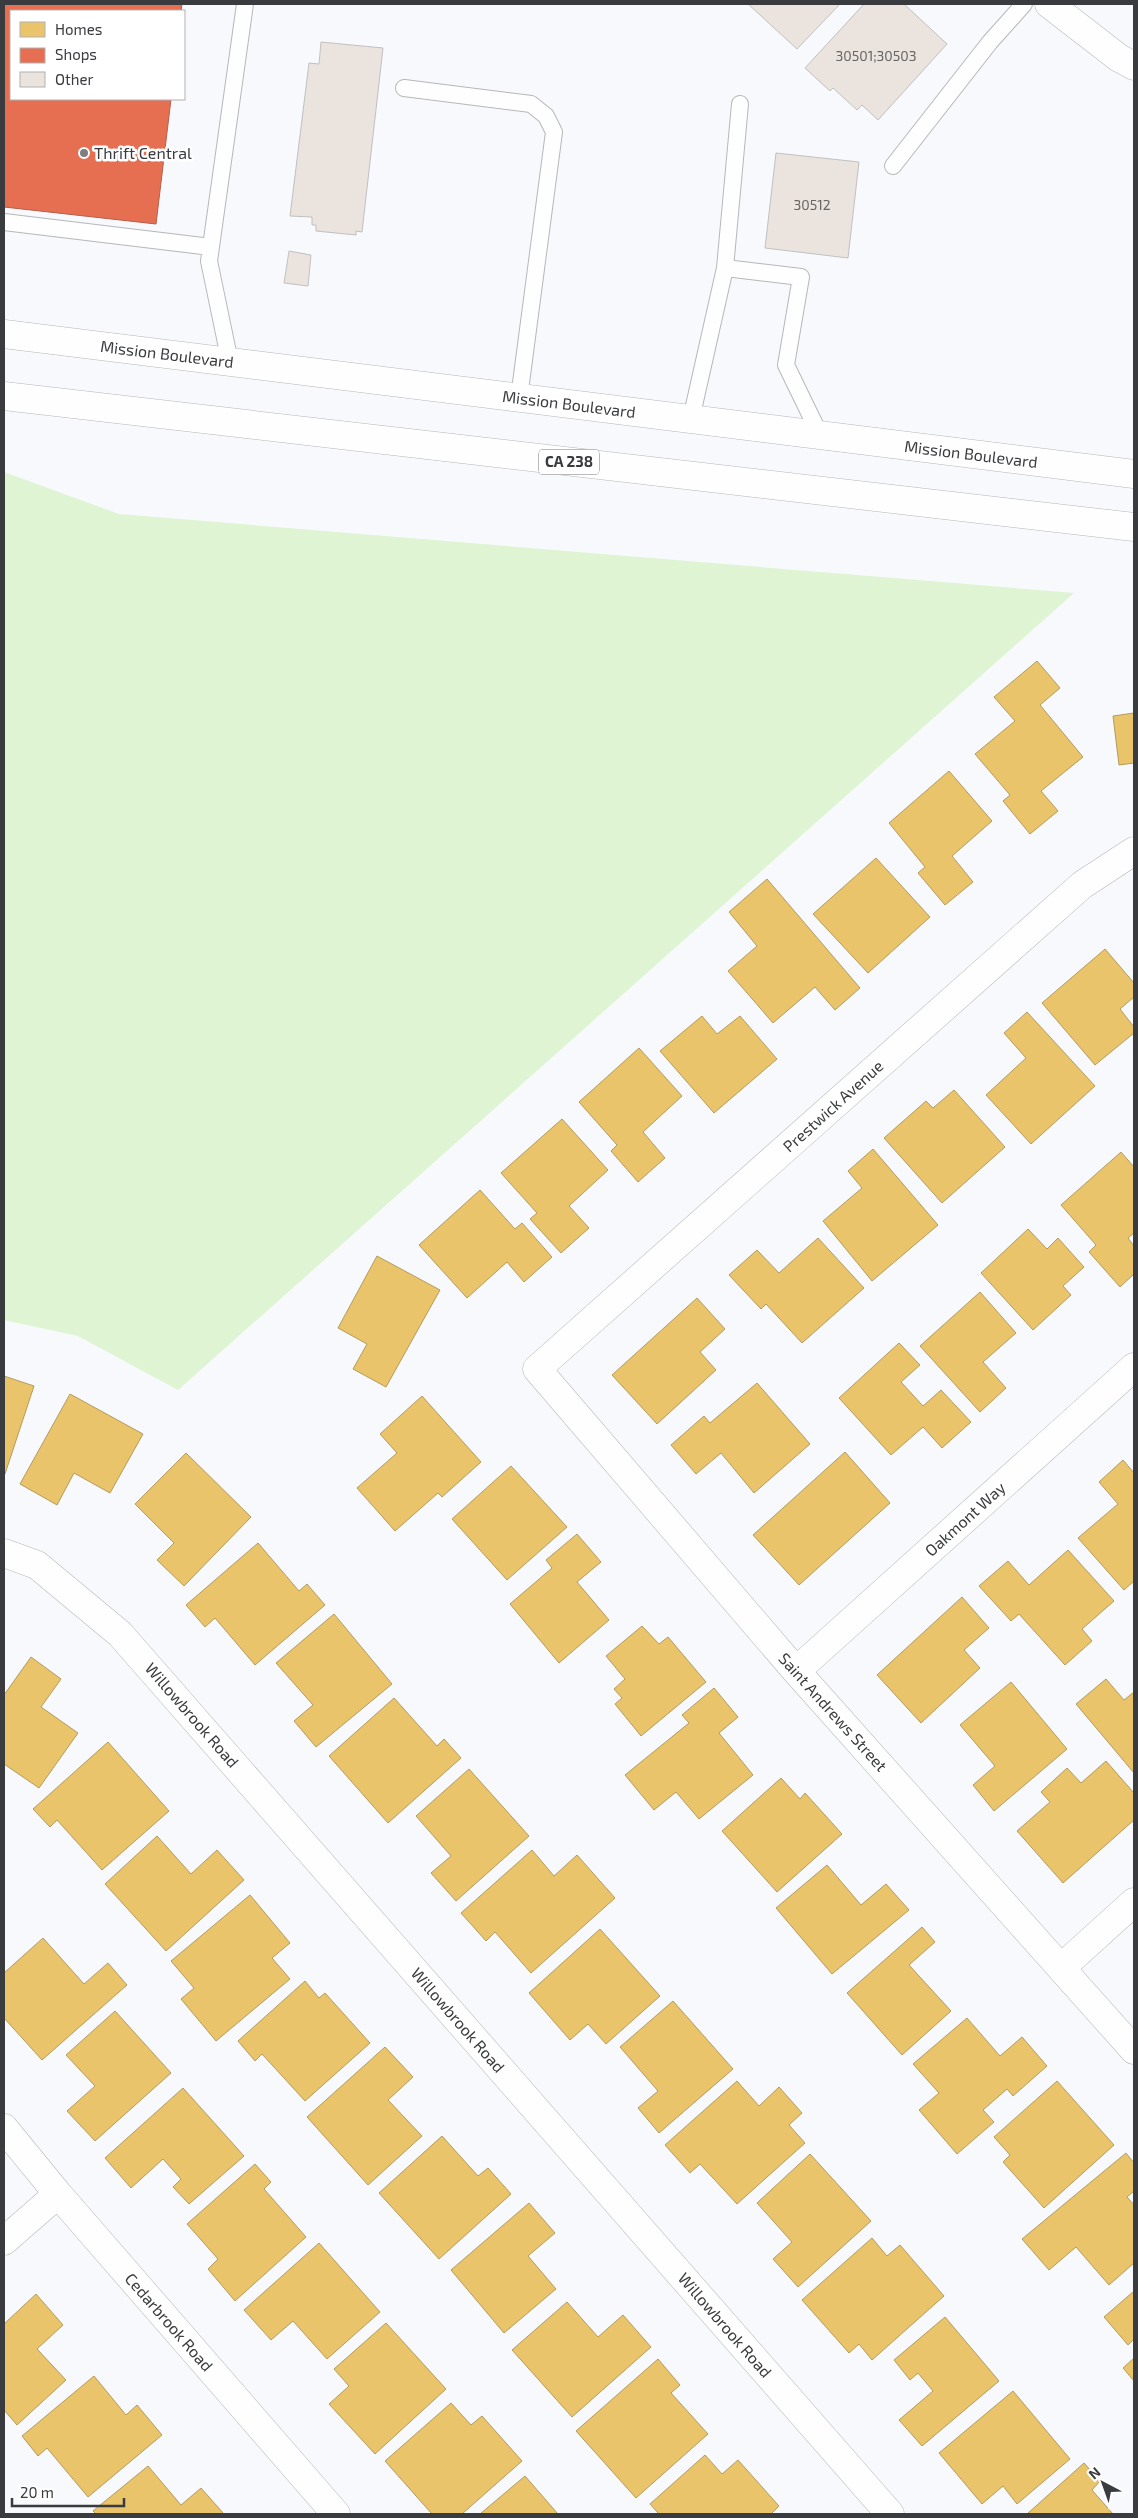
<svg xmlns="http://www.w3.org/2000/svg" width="1138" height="2518" viewBox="0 0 1138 2518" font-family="'Exo 2',sans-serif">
	<rect width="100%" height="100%" fill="#f7f9fc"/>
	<!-- green -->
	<path fill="#def4d2" d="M 4,472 L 119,514 L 1074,593 L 178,1390 L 78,1336 L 4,1320 Z"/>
	<!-- homes -->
	<path fill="#e9c46a" stroke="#b49b5d" d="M 1037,661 L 1060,688 L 1040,705 L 1083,757 L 1041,791 L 1058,811 L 1030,834 L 1003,801 L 1010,795 L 975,754 L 1015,721 L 994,697 Z
		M 1134,713 L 1134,763 L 1119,765 L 1113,716 Z
		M 949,771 L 992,821 L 952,856 L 973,882 L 945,905 L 918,873 L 925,867 L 889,823 Z
		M 876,858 L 930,917 L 868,973 L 813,914 Z
		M 767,879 L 860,988 L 835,1010 L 815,987 L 773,1023 L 728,971 L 757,946 L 729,912 Z
		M 1105,949 L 1134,983 L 1134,997 L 1120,1009 L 1134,1027 L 1134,1033 L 1095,1065 L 1042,1003 Z
		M 1027,1012 L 1095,1086 L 1031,1144 L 986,1095 L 1026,1058 L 1004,1033 Z
		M 702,1016 L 717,1034 L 740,1016 L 777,1059 L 714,1113 L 660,1051 Z
		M 639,1048 L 682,1096 L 643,1132 L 665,1158 L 638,1182 L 611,1151 L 617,1145 L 579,1102 Z
		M 954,1090 L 1005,1147 L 942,1203 L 884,1138 L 926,1101 L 933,1108 Z
		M 562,1119 L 608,1170 L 569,1206 L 589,1228 L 561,1253 L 530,1219 L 537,1213 L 501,1173 Z
		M 873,1149 L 938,1225 L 872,1281 L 823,1221 L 862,1188 L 848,1171 Z
		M 1121,1152 L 1134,1167 L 1134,1233 L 1128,1238 L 1134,1246 L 1134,1274 L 1120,1287 L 1089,1252 L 1096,1245 L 1061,1205 Z
		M 480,1190 L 515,1229 L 522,1223 L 552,1257 L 524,1282 L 507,1262 L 467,1298 L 419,1245 Z
		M 1028,1229 L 1047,1249 L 1058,1238 L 1084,1267 L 1063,1286 L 1071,1295 L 1033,1330 L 981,1273 Z
		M 818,1238 L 864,1288 L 802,1343 L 766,1304 L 761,1309 L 729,1275 L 757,1250 L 779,1273 Z
		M 377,1256 L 440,1290 L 386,1387 L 353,1369 L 367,1344 L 338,1328 Z
		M 980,1292 L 1016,1333 L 983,1362 L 1006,1388 L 980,1412 L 920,1346 Z
		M 697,1298 L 725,1329 L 700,1352 L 716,1370 L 657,1424 L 612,1375 Z
		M 899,1343 L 920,1365 L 901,1382 L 923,1406 L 941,1390 L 971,1422 L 942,1448 L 923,1427 L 891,1455 L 839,1398 Z
		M 4,1376 L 34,1386 L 5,1474 L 4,1474 Z
		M 757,1383 L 810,1444 L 754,1493 L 721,1453 L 696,1474 L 671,1445 L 704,1416 L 710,1423 Z
		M 70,1394 L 143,1434 L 110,1493 L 74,1473 L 57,1505 L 20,1484 Z
		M 422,1396 L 481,1462 L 442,1497 L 438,1493 L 395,1531 L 357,1488 L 397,1453 L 380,1434 Z
		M 845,1452 L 890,1503 L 799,1585 L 753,1535 Z
		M 186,1453 L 251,1517 L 184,1586 L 157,1560 L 174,1543 L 135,1504 Z
		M 1123,1460 L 1134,1473 L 1134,1581 L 1124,1590 L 1078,1538 L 1118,1504 L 1099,1482 Z
		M 511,1466 L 567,1527 L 507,1580 L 452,1519 Z
		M 577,1534 L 601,1562 L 577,1582 L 609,1620 L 559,1663 L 510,1604 L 552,1568 L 546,1560 Z
		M 258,1543 L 299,1591 L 307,1584 L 325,1605 L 255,1665 L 215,1618 L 205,1627 L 186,1605 Z
		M 1068,1550 L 1114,1601 L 1082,1629 L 1092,1641 L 1065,1665 L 1019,1614 L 1011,1621 L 979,1586 L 1008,1561 L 1029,1585 Z
		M 962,1597 L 989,1628 L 964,1650 L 980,1668 L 921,1723 L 877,1675 Z
		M 334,1614 L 392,1684 L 316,1747 L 294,1721 L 313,1705 L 276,1663 Z
		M 642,1626 L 659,1644 L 668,1637 L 706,1682 L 641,1736 L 615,1704 L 622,1698 L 614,1689 L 625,1679 L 606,1656 Z
		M 31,1657 L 61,1679 L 41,1707 L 78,1733 L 39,1788 L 4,1764 L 4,1695 Z
		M 1106,1679 L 1124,1700 L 1134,1692 L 1134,1773 L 1076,1704 Z
		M 1011,1682 L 1067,1749 L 994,1811 L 973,1785 L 995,1766 L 960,1725 Z
		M 714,1688 L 738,1717 L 719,1733 L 753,1775 L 699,1819 L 676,1792 L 654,1810 L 625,1775 L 689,1723 L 682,1715 Z
		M 394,1698 L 437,1746 L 444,1739 L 461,1758 L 388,1823 L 329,1756 Z
		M 108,1742 L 169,1811 L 102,1870 L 57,1820 L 50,1827 L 33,1809 Z
		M 1106,1761 L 1134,1793 L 1134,1820 L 1063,1883 L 1017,1831 L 1050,1802 L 1041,1792 L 1067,1768 L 1081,1783 Z
		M 469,1769 L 529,1836 L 456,1901 L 431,1873 L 451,1856 L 416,1816 Z
		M 781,1778 L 800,1799 L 805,1793 L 842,1834 L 777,1892 L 722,1831 Z
		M 157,1836 L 191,1874 L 217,1850 L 244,1880 L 166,1951 L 105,1884 Z
		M 532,1850 L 554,1876 L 577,1855 L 615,1898 L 531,1973 L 495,1932 L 486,1941 L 461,1913 Z
		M 827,1865 L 861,1905 L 886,1884 L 909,1910 L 832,1974 L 776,1908 Z
		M 250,1895 L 290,1943 L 272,1958 L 290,1979 L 216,2041 L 181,1999 L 194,1988 L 171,1961 Z
		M 922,1927 L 935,1942 L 909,1965 L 951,2011 L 902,2055 L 847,1993 Z
		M 600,1929 L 660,1996 L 606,2044 L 588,2024 L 570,2040 L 529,1993 Z
		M 43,1938 L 84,1984 L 108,1963 L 127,1985 L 42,2060 L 4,2018 L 4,1973 Z
		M 305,1981 L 319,1998 L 325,1993 L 370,2043 L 305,2101 L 262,2054 L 255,2061 L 238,2041 Z
		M 673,2001 L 733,2069 L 659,2133 L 638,2108 L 658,2091 L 620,2047 Z
		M 115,2011 L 171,2073 L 95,2141 L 67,2111 L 95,2086 L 66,2055 Z
		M 967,2018 L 1000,2056 L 1022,2037 L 1047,2066 L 1013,2096 L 1007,2089 L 983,2110 L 994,2122 L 957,2154 L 919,2110 L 939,2093 L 913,2064 Z
		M 385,2047 L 413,2077 L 388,2100 L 422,2136 L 368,2185 L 307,2117 Z
		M 737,2081 L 759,2106 L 779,2087 L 802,2113 L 789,2125 L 805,2143 L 737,2204 L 700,2164 L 690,2173 L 665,2145 Z
		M 1057,2081 L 1114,2145 L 1044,2208 L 1003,2162 L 1010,2155 L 994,2137 Z
		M 183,2088 L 244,2156 L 189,2204 L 173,2187 L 181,2179 L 163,2159 L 131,2188 L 105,2158 Z
		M 442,2136 L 478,2176 L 488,2168 L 511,2194 L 439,2259 L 379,2193 Z
		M 1126,2153 L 1134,2163 L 1134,2191 L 1127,2197 L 1134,2205 L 1134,2263 L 1109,2285 L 1076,2247 L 1049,2270 L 1022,2239 Z
		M 810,2154 L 871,2221 L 798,2287 L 773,2259 L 792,2242 L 757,2203 Z
		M 255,2164 L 271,2182 L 264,2189 L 306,2237 L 235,2301 L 208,2269 L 218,2259 L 187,2224 Z
		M 529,2203 L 555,2233 L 528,2256 L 556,2289 L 504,2333 L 451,2270 Z
		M 872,2238 L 887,2256 L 900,2245 L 944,2296 L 872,2360 L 859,2344 L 849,2353 L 802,2300 Z
		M 319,2243 L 380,2312 L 327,2359 L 293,2321 L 271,2340 L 244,2310 Z
		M 1134,2291 L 1134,2339 L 1128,2345 L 1104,2317 Z
		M 36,2294 L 63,2325 L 37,2349 L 66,2380 L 17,2425 L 4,2410 L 4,2324 Z
		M 567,2302 L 598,2337 L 623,2315 L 651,2347 L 572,2417 L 512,2350 Z
		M 945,2317 L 999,2381 L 922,2446 L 899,2420 L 933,2391 L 918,2373 L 910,2380 L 894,2360 Z
		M 386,2323 L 446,2389 L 375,2454 L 329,2404 L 349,2386 L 334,2369 Z
		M 1134,2358 L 1134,2381 L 1123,2368 Z
		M 658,2359 L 680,2385 L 671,2393 L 708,2434 L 636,2498 L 576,2431 Z
		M 94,2376 L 126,2415 L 137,2405 L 162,2435 L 88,2497 L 47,2448 L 38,2456 L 22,2436 Z
		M 1013,2391 L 1070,2459 L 1017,2504 L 1003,2486 L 982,2504 L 939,2453 Z
		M 451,2403 L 471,2425 L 482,2416 L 522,2461 L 462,2514 L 432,2514 L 385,2461 Z
		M 705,2455 L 722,2474 L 738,2460 L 779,2506 L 771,2514 L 659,2514 L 650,2504 Z
		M 1084,2463 L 1100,2481 L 1092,2490 L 1113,2514 L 1027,2514 Z
		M 148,2466 L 181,2505 L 201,2488 L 224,2514 L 96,2514 L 93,2511 Z
		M 525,2476 L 558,2514 L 480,2514 Z"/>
	<!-- shops -->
	<path fill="#e76f51" stroke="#b35f4b" d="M 4,4 L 182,4 L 181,11 L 11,11 L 11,99 L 171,99 L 156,224 L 4,207 Z"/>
	<!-- building -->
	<path fill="#ebe3dd" stroke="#c1c0c1" d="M 748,4 L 840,4 L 797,49 Z
		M 864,4 L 904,4 L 947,44 L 878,120 L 862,105 L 857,110 L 833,88 L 830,91 L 805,68 Z
		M 321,42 L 383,48 L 362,232 L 356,231 L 356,235 L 316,231 L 316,225 L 312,225 L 312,217 L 290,216 L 309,63 L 319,64 Z
		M 776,153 L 859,162 L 848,258 L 765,248 Z
		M 289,251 L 311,255 L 308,286 L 284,283 Z"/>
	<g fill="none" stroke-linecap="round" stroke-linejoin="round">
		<defs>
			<path id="lane" d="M 404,88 L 531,104 L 546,116 L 554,132 L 519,398
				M 893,166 L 990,42 L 1024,4
				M 4,222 L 211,247
				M 725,268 L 740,104
				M 230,362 L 209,261 L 245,4
				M 691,419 L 725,268 L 801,277 L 786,365 L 820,435"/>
			<path id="street" d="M 1049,4 L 1119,58 L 1134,66
				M 1134,851 L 1082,885 L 537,1369 L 796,1671 L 1134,2050
				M 4,1553 L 37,1565 L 120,1634 L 890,2514
				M 796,1671 L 1134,1367
				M 1061,1968 L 1134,1902
				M 4,2128 L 58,2194 L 336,2514
				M 4,2241 L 58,2194"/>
			<path id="primary" d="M 4,334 L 1134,474
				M 4,396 L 1134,527"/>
		</defs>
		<!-- lane casing -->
		<use href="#lane" stroke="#b6b7b9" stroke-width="18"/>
		<!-- street casing -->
		<use href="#street" stroke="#b6b7b9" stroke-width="29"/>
		<!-- primary casing -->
		<use href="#primary" stroke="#b6b7b9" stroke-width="29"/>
		<!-- lane -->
		<use href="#lane" stroke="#fefeff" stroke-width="16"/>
		<!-- street -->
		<use href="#street" stroke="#fefeff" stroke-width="28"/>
		<!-- primary -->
		<use href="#primary" stroke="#fefeff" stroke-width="28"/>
	</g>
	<!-- markers -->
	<circle fill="#7c7e80" stroke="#fff" stroke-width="2" cx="84" cy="153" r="5"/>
	<g text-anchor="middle" stroke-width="5" stroke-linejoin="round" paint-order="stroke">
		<!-- number labels -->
		<g font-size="14" fill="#666566">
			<text x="876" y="61">30501;30503</text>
			<text x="812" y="210">30512</text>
		</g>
		<!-- shield labels -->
		<rect fill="#fff" stroke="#747678" stroke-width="1" x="539" y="449.5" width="60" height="25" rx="4"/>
		<g font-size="15" font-weight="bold" fill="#393b3e">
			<text x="569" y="467">CA 238</text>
		</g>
		<!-- poi labels -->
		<g font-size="16" fill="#393b3e" stroke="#fff" text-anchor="start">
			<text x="94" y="159">Thrift Central</text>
		</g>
		<!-- street labels -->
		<g font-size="16" fill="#393b3e" stroke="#fff">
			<text transform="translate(167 354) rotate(7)" y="6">Mission Boulevard</text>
			<text transform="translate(569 404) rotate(7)" y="6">Mission Boulevard</text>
			<text transform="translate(971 454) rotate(7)" y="6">Mission Boulevard</text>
			<text transform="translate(833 1106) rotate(-42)" y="6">Prestwick Avenue</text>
			<text transform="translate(965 1519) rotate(-42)" y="6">Oakmont Way</text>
			<text transform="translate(833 1712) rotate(48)" y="6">Saint Andrews Street</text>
			<text transform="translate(192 1715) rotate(49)" y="6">Willowbrook Road</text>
			<text transform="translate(458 2020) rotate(49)" y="6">Willowbrook Road</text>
			<text transform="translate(169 2322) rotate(49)" y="6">Cedarbrook Road</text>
			<text transform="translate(725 2325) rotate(49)" y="6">Willowbrook Road</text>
		</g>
	</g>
	<!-- border -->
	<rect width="1138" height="2518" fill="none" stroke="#393b3e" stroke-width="10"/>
	<!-- legend -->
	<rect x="10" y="10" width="175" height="90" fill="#ffffff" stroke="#b0b1b2"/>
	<rect x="20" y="22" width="25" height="15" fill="#e9c46a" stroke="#b0b1b2"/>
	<text x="55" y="35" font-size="15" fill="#393b3e">Homes</text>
	<rect x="20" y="48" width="25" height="15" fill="#e76f51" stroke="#b0b1b2"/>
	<text x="55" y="60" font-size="15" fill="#393b3e">Shops</text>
	<rect x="20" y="72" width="25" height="15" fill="#ebe3dd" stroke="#b0b1b2"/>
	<text x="55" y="85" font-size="15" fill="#393b3e">Other</text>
	<!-- north arrow -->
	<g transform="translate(1103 2483) rotate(319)" stroke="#ffffff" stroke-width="4" paint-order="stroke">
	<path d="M0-4L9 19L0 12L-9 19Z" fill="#393b3e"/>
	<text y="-8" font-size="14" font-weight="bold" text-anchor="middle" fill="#393b3e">N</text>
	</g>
	<!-- scale -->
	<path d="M12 2498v8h112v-8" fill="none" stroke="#393b3e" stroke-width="2.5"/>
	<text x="20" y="2498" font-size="15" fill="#393b3e" stroke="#ffffff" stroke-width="4" paint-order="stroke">20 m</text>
</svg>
